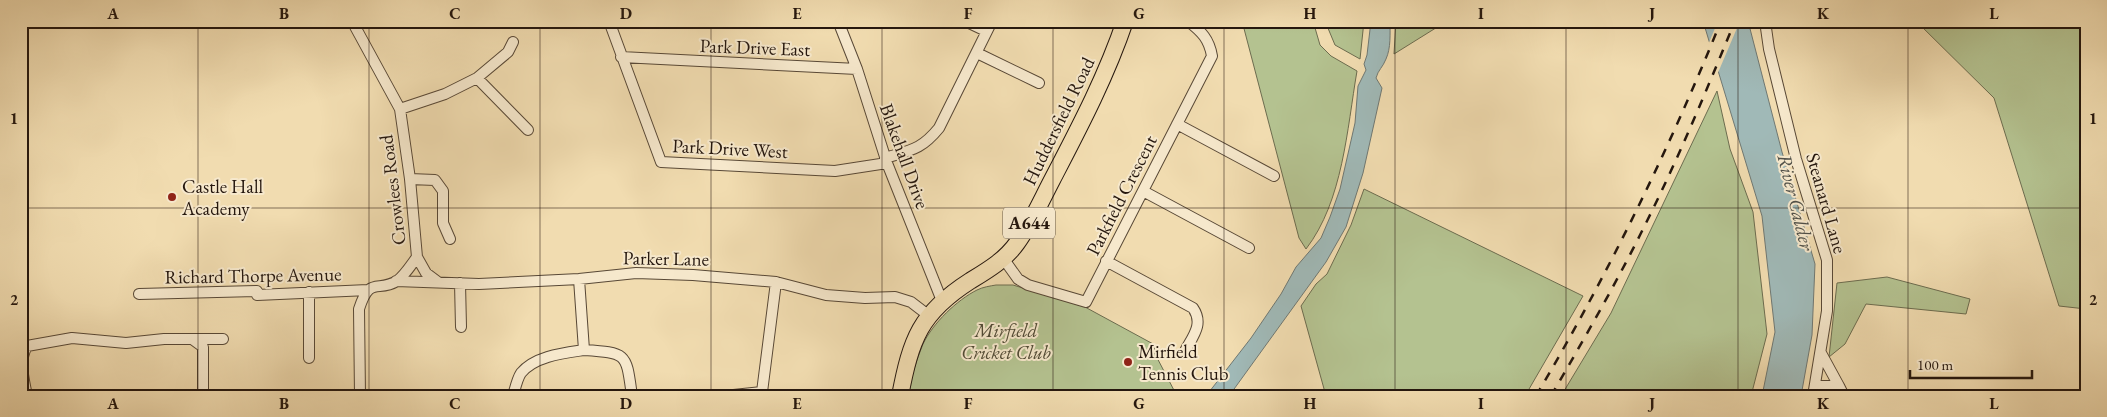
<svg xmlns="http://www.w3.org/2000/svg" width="2107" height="417" viewBox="0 0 2107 417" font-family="'EB Garamond',serif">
	<rect width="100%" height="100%" fill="#f1dcb0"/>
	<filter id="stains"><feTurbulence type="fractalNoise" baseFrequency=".004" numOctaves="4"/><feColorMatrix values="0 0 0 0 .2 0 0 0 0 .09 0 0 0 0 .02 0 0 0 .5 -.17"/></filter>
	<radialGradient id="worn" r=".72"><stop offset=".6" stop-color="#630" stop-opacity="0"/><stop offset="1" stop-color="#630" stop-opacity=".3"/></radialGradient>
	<!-- green -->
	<path fill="#b4c290" stroke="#6c6c4f" d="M 1242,21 L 1313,21 L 1320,45 L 1331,56 L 1357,71 C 1347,129 1343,201 1306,249 L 1299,238 Z
		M 1325,21 L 1364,21 L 1360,59 L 1335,45 Z
		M 1396,21 L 1447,21 L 1394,54 Z
		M 1919,21 L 2086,21 L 2086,309 L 2059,306 L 1994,98 L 1918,23 Z
		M 1717,91 L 1730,149 L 1753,212 L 1767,334 L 1751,396 L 1561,396 L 1611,313 Z
		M 1364,189 L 1583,296 L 1525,396 L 1326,396 L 1301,306 L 1316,284 L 1327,274 L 1351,225 Z
		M 1887,277 L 1970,299 L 1966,314 L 1866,304 L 1845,344 L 1829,357 L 1837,283 Z
		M 996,285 L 1013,285 L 1085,307 L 1155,345 L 1154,352 L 1177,396 L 907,396 C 911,378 916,361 923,344 C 933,323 957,300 977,290 C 983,287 990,286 996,285 Z"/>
	<!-- water -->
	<path fill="#a0b9b7" stroke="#6f7873" d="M 1371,21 L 1390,21 C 1390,34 1391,48 1386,59 C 1383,67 1378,70 1376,78 L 1382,88 L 1363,173 L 1346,227 L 1326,262 L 1229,396 L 1206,396 L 1251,338 L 1281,294 L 1296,267 L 1321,238 L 1330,217 L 1340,189 L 1355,123 L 1358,86 L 1366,70 L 1364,64 L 1367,55 Z
		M 1703,21 L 1748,21 L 1782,152 L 1815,264 L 1812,335 L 1801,396 L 1762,396 L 1775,332 L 1762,216 Z"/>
	<!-- pier -->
	<path fill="#f1dcb0" d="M 1718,21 L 1740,21 L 1717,75 L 1708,45 Z"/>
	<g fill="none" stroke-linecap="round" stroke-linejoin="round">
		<defs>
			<path id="minor" d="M 352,21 L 400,109 L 410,179 L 417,257 C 411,265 405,275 397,281 C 377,293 370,275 359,309 L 360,396
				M 609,21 L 661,162 L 835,171 L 887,163
				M 838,21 L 857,69 L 887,163 L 942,301
				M 965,21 L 986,31
				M 1765,21 L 1769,49 L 1796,159 L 1827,260 L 1827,311 L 1813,396
				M 977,53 L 1039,83
				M 621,57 L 857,69
				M 477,78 L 508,52 L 513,42
				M 400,109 L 445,94 L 477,78 L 528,130
				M 1177,124 L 1274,176
				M 885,158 C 911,150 921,150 939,128 L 992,21
				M 410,179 L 435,180 L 443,191 L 443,223 L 450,239
				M 1143,191 L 1249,248
				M 417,257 L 426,273 L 438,282
				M 1003,258 L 1018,279 L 1028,285 L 1086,302 L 1212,56 C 1209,39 1202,32 1188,21
				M 1106,261 L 1193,308 C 1204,324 1193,336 1185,351
				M 579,279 L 584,350 C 628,353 626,353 632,396
				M 396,281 L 479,284 L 579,279 L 636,273 L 693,275 L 776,282 L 826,295 L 865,298 L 895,297 L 911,302 L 928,315
				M 460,283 L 461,327
				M 309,292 L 309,358
				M 139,294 L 257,291 L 257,295 L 368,290
				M 192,339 L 223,339
				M 1821,353 L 1839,386
				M 1815,386 L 1839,386 L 1844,396
				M 27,396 C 24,379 18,362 27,346 L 72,338 L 126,343 L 164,339 L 192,339 L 203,347 L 203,392 L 206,396
				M 513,396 C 515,389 517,379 521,373 C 535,356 564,353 584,350
				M 724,396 L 762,392
				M 771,396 L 762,392 L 776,282"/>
			<path id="trunk" d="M 900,396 C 911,339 920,313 970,281 C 988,270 1005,260 1017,243 C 1031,224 1041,201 1052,180 C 1079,128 1106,77 1125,21"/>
		</defs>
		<!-- minor casing -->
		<use href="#minor" stroke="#584836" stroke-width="12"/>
		<!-- trunk casing -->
		<use href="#trunk" stroke="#25170e" stroke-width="18"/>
		<!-- minor -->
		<use href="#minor" stroke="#f6e8cc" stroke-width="10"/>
		<!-- trunk -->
		<use href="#trunk" stroke="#f1dcb0" stroke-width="16"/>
		<!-- rail -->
		<path stroke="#25170e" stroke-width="2.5" stroke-dasharray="9 9" stroke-linecap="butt" d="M 1536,396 C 1607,276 1669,150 1721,21
			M 1551,396 C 1584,339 1617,282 1646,223 C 1679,157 1707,89 1735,21"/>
	</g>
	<!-- grid -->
	<path fill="none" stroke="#25170e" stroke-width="1" stroke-opacity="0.55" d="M 198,21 L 198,396M 369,21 L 369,396M 540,21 L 540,396M 711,21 L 711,396M 882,21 L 882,396M 1053,21 L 1053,396M 1224,21 L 1224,396M 1395,21 L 1395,396M 1566,21 L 1566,396M 1738,21 L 1738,396M 1908,21 L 1908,396M 21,208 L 2086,208"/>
	<!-- markers -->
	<g fill="#8f2418" stroke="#f6e8cc" stroke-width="2">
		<circle cx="172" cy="197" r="5"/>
		<circle cx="1128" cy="362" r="5"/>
	</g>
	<g text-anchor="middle" stroke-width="4" stroke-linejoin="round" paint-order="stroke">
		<!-- shield labels -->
		<rect fill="#f6e8cc" stroke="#645647" stroke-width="1" x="1003" y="207.5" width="52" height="31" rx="4"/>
		<g font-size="18" font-weight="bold" fill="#25170e">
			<text x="1029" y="229">A644</text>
		</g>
		<!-- street labels -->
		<g font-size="19" fill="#25170e" stroke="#f6e8cc">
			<text transform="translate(755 47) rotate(2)" y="7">Park Drive East</text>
			<text transform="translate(1058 121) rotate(-64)" y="7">Huddersfield Road</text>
			<text transform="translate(730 148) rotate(3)" y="7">Park Drive West</text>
			<text transform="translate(905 156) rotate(70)" y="7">Blakehall Drive</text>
			<text transform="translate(392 190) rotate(-97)" y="7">Crowlees Road</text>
			<text transform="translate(1121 195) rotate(-63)" y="7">Parkfield Crescent</text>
			<text transform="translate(1827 203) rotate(74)" y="7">Steanard Lane</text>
			<text transform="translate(666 258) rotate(1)" y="7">Parker Lane</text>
			<text transform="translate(253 275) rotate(-1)" y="7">Richard Thorpe Avenue</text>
		</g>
		<!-- poi labels -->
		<g font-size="19" fill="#25170e" stroke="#f6e8cc" text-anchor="start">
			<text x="182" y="193">Castle Hall<tspan x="182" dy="22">Academy</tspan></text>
			<text x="1138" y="358">Mirfield<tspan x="1138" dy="22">Tennis Club</tspan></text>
		</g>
		<!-- park labels -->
		<g font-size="19" font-style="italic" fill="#504a35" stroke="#f6e8cc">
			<text x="1006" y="337">Mirfield<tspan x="1006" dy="22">Cricket Club</tspan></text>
		</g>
		<!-- water labels -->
		<g font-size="20" font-style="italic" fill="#505049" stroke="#f6e8cc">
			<text transform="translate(1796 202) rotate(76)" y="7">River Calder</text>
		</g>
	</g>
	<!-- margin -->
	<rect width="2107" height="417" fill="none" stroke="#f1dcb0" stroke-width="55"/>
	<!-- scale -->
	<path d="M1910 370v8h122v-8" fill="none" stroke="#25170e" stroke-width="2.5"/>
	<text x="1917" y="370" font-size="15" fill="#25170e" stroke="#f6e8cc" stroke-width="4" paint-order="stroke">100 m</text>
	<rect x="28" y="28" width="2052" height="362" fill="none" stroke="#25170e" stroke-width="2"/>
	<g font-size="16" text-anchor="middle" font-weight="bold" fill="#25170e">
		<text x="113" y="19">A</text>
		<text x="284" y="19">B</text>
		<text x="455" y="19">C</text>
		<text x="626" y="19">D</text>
		<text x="797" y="19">E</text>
		<text x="968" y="19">F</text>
		<text x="1139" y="19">G</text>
		<text x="1310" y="19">H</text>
		<text x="1481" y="19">I</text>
		<text x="1652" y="19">J</text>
		<text x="1823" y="19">K</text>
		<text x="1994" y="19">L</text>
		<text x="14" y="124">1</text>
		<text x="2093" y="124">1</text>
		<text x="14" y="305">2</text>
		<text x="2093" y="305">2</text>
		<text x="113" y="409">A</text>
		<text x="284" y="409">B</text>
		<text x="455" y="409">C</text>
		<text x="626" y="409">D</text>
		<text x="797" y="409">E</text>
		<text x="968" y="409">F</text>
		<text x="1139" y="409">G</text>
		<text x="1310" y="409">H</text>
		<text x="1481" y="409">I</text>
		<text x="1652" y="409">J</text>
		<text x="1823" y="409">K</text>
		<text x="1994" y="409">L</text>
	</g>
	<rect width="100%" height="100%" filter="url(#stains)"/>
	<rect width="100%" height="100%" fill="url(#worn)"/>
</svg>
